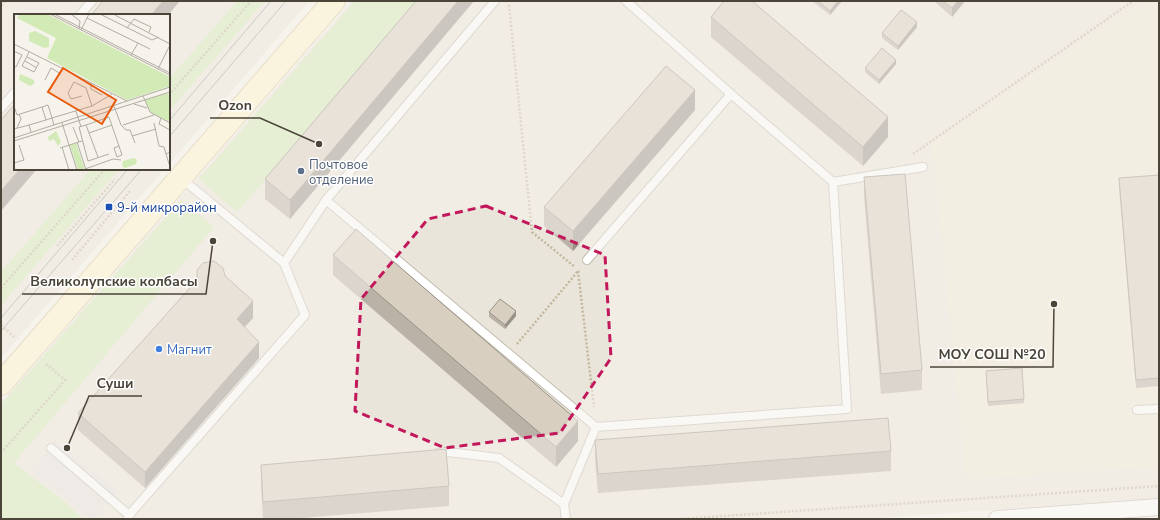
<svg xmlns="http://www.w3.org/2000/svg" width="1160" height="520" viewBox="0 0 1160 520" font-family="'Nunito Sans',sans-serif">
	<rect width="100%" height="100%" fill="#f6f3ec"/>
	<!-- residential -->
	<path fill="#eae5da" d="M 1,1 L 309,1 L 169,164 L 169,15 L 15,15 L 15,169 L 164,169 L 1,358 Z
		M 352,1 L 1159,1 L 1159,498 L 866,519 L 1,519 L 1,403 Z"/>
	<!-- education -->
	<path fill="#efe8d6" d="M 1142,1 L 1159,1 L 1159,466 L 966,479 L 932,143 Z"/>
	<!-- green -->
	<path fill="#d2eab5" d="M 237,1 L 265,1 L 169,111 L 169,79 Z
		M 355,1 L 421,1 L 237,212 L 199,179 Z
		M 91,169 L 119,169 L 1,305 L 1,272 Z
		M 181,200 L 214,227 L 14,463 L 69,505 L 83,519 L 1,519 L 1,404 Z"/>
	<!-- parking -->
	<path fill="#e5e3e0" d="M 55,441 L 117,491 L 94,519 L 91,519 L 31,470 Z"/>
	<g fill="none" stroke-linecap="round" stroke-linejoin="round">
		<defs>
			<path id="lane" d="M 626,1 L 731,94
				M 80,15 L 92,1
				M 1,108 L 15,92
				M 181,178 L 284,263
				M 833,182 L 923,167
				M 326,200 L 596,427 L 847,409 L 833,182 L 731,94 L 587,260
				M 1137,410 L 1159,409
				M 51,448 L 129,515
				M 437,453 L 448,452 L 499,458 L 564,504 L 566,519
				M 564,504 L 596,427
				M 128,519 L 129,515 L 305,315 L 284,263 L 326,200 L 495,1"/>
			<path id="street" d="M 997,519 L 1159,507"/>
			<path id="secondary" d="M 1,384 L 334,1"/>
		</defs>
		<!-- lane casing -->
		<use href="#lane" stroke="#c2bbae" stroke-width="10"/>
		<!-- street casing -->
		<use href="#street" stroke="#c2bbae" stroke-width="18"/>
		<!-- secondary casing -->
		<use href="#secondary" stroke="#d6c79b" stroke-width="24"/>
		<!-- path -->
		<path stroke="#c4b79f" stroke-width="2.5" stroke-dasharray="2 2" stroke-linecap="butt" d="M 509,5 L 532,232 L 575,267
			M 1,6 L 5,1
			M 169,95 L 251,1
			M 913,154 L 1133,1
			M 57,246 L 115,179
			M 72,260 L 130,191
			M 578,271 L 594,407
			M 1,288 L 105,169
			M 1,325 L 14,337
			M 517,344 L 579,270
			M 1,453 L 65,380 L 46,364
			M 680,519 L 1159,486"/>
		<!-- lane -->
		<use href="#lane" stroke="#fff" stroke-width="8"/>
		<!-- street -->
		<use href="#street" stroke="#fff" stroke-width="16"/>
		<!-- secondary -->
		<use href="#secondary" stroke="#fff3cd" stroke-width="22"/>
		<!-- tram -->
		<path stroke="#9a9a9a" stroke-width="1" d="M 169,121 L 271,1
			M 169,137 L 286,1
			M 1,318 L 128,169
			M 1,331 L 142,169"/>
	</g>
	<!-- wall -->
	<path fill="#bab2a6" d="M 416,1 L 290,219 L 265,199 L 265,179 Z
		M 812,1 L 842,1 L 830,15 Z
		M 934,1 L 965,1 L 952,17 Z
		M 711,17 L 888,137 L 863,166 L 711,37 Z
		M 917,27 L 898,50 L 882,38 L 882,33 Z
		M 896,64 L 879,84 L 865,72 L 865,68 Z
		M 695,110 L 573,251 L 544,226 L 544,207 Z
		M 864,177 L 922,370 L 922,390 L 881,394 L 864,197 Z
		M 1119,178 L 1159,179 L 1159,386 L 1136,388 L 1119,187 Z
		M 333,255 L 578,441 L 556,467 L 333,275 Z
		M 225,276 L 253,318 L 245,327 L 259,358 L 145,488 L 78,430 L 78,413 Z
		M 489,312 L 516,316 L 505,329 L 489,317 Z
		M 986,371 L 1024,399 L 1024,403 L 988,406 Z
		M 595,440 L 891,451 L 891,471 L 598,493 L 595,460 Z
		M 261,465 L 449,486 L 449,506 L 289,519 L 263,519 L 261,485 Z"/>
	<!-- shaded-wall -->
	<path fill="#979187" d="M 163,1 L 180,1 L 168,15 L 151,15 Z
		M 458,1 L 474,1 L 290,219 L 290,200 Z
		M 838,1 L 842,1 L 830,15 L 830,11 Z
		M 958,1 L 965,1 L 952,17 L 952,8 Z
		M 917,22 L 917,27 L 898,50 L 898,46 Z
		M 896,60 L 896,64 L 879,84 L 879,80 Z
		M 695,90 L 695,110 L 573,251 L 573,231 Z
		M 888,117 L 888,137 L 863,166 L 863,147 Z
		M 20,169 L 37,169 L 1,211 L 1,191 Z
		M 253,301 L 253,318 L 237,335 L 237,319 Z
		M 516,311 L 516,316 L 505,329 L 505,325 Z
		M 259,342 L 259,358 L 145,488 L 145,472 Z
		M 578,421 L 578,441 L 556,467 L 556,447 Z"/>
	<!-- building -->
	<path fill="#d8cfc1" stroke="#979187" d="M 103,1 L 163,1 L 151,15 L 91,15 Z
		M 416,1 L 458,1 L 290,200 L 265,179 Z
		M 724,1 L 752,1 L 888,117 L 863,147 L 711,17 Z
		M 818,1 L 838,1 L 830,11 Z
		M 943,1 L 958,1 L 952,8 Z
		M 901,10 L 917,22 L 898,46 L 882,33 Z
		M 882,48 L 896,60 L 879,80 L 865,68 Z
		M 666,66 L 695,90 L 573,231 L 544,207 Z
		M 15,104 L 15,169 L 20,169 L 1,191 L 1,120 Z
		M 905,174 L 922,370 L 881,374 L 864,177 Z
		M 1159,175 L 1159,378 L 1136,380 L 1119,178 Z
		M 356,229 L 578,421 L 556,447 L 333,255 Z
		M 214,261 L 223,268 L 225,276 L 253,301 L 237,319 L 259,342 L 145,472 L 78,413 L 197,280 L 197,270 L 203,263 Z
		M 500,299 L 516,311 L 505,325 L 489,312 Z
		M 1022,368 L 1024,399 L 988,402 L 986,371 Z
		M 888,418 L 891,451 L 598,474 L 595,440 Z
		M 446,449 L 449,486 L 263,502 L 261,465 Z"/>
	<!-- marked area -->
	<path d="M0 0H1160V520H0ZM 486,206 L 605,255 L 611,358 L 560,433 L 445,448 L 355,411 L 361,299 L 428,219 Z" fill="#f6f3ec" fill-opacity=".55" fill-rule="evenodd"/>
	<path fill="none" stroke="#c2185b" stroke-width="3" stroke-dasharray="8 5" stroke-linejoin="round" d="M 486,206 L 605,255 L 611,358 L 560,433 L 445,448 L 355,411 L 361,299 L 428,219 Z"/>
	<!-- markers -->
	<circle fill="#5c6f8a" stroke="#fff" stroke-width="1.5" cx="301" cy="171" r="4"/>
	<rect fill="#1a4fb4" stroke="#fff" stroke-width="1.5" x="105" y="203" width="8" height="8" rx="2"/>
	<circle fill="#3f7fe0" stroke="#fff" stroke-width="1.5" cx="159" cy="349" r="4"/>
	<g text-anchor="middle" stroke-width="3" stroke-linejoin="round" paint-order="stroke">
		<!-- service labels -->
		<g font-size="13" fill="#4e5e75" stroke="#fff" text-anchor="start">
			<text x="309" y="169">Почтовое<tspan x="309" dy="15">отделение</tspan></text>
		</g>
		<!-- transit labels -->
		<g font-size="13" fill="#164399" stroke="#fff" text-anchor="start">
			<text x="117" y="212">9-й микрорайон</text>
		</g>
		<!-- shop labels -->
		<g font-size="13" fill="#366cbe" stroke="#fff" text-anchor="start">
			<text x="167" y="354">Магнит</text>
		</g>
	</g>
	<!-- overview -->
	<g transform="translate(14 14)">
		<rect width="156" height="156" fill="#f6f3ec"/>
		<path d="M 6,0 L 33,0 L 156,63 L 156,72 L 113,86 L 33,44 L 42,24 L 3,4 ZM 21,17 L 35,24 L 35,33 L 30,34 L 15,27 L 15,19 ZM 6,60 L 20,66 L 20,70 L 16,72 L 5,66 ZM 151,80 L 156,80 L 156,108 L 137,99 L 131,86 ZM 42,117 L 47,128 L 44,132 L 40,125 L 35,127 L 34,123 ZM 62,129 L 71,156 L 64,156 L 56,131 ZM 120,144 L 123,146 L 122,150 L 111,154 L 108,152 L 109,147 Z" fill="#d2eab5"/>
		<path fill="none" stroke="#b2ada4" stroke-width="1" d="M 36,0 L 156,61M 40,0 L 156,59M 57,0 L 66,7 L 65,15M 86,0 L 138,26 L 145,23M 99,0 L 156,30M 73,4 L 136,35M 113,14 L 120,5 L 137,13 L 135,18M 67,16 L 75,0M 0,30 L 113,87M 0,37 L 8,41 L 2,53 L 0,52M 117,41 L 124,29M 13,43 L 25,49 L 20,58 L 8,52 L 15,38M 11,47 L 23,54M 144,55 L 156,31M 31,66 L 37,54 L 47,60M 77,69 L 77,75 L 88,81M 68,82 L 57,85 L 54,79 L 60,68 L 72,74 L 78,92M 129,82 L 136,98 L 156,109M 120,90 L 133,94M 0,92 L 3,101 L 28,93 L 32,106 L 38,104 L 40,111M 100,92 L 107,111 L 112,116 L 116,116 L 121,129M 28,93 L 34,91 L 38,104 L 78,92 L 98,80M 62,97 L 67,113M 147,104 L 145,110 L 156,116M 48,109 L 63,156M 140,109 L 145,132 L 150,133 L 152,140M 15,111 L 32,106M 72,111 L 95,103 L 108,141 L 103,143 L 100,134 L 105,132M 109,111 L 140,101M 59,113 L 65,128M 3,114 L 7,105 L 5,100M 0,115 L 15,111 L 17,118M 75,119 L 98,111M 118,122 L 142,115M 0,124 L 156,73M 0,127 L 156,78M 63,128 L 72,156M 48,133 L 55,156M 46,134 L 68,127M 156,138 L 152,140 L 156,153M 84,143 L 72,111 L 65,113 L 74,147 L 95,140M 0,149 L 10,146 L 5,131M 71,155 L 99,145 L 107,146"/>
		<path fill="#e8590c" fill-opacity="0.15" stroke="#e8590c" stroke-width="2" d="M 49,54 L 102,86 L 88,110 L 34,78 Z"/>
		<rect width="156" height="156" fill="none" stroke="#4b4439" stroke-width="2"/>
	</g>
	<!-- callouts -->
	<path fill="none" stroke="#4b4439" stroke-width="1.5" d="M319 144L260 118H210M213 241L206 294H22M1054 304L1053 367H930M67 448L89 396H142"/>
	<g fill="#4b4439" stroke="#fff" stroke-width="1.5">
		<circle cx="319" cy="144" r="4"/>
		<circle cx="213" cy="241" r="4"/>
		<circle cx="1054" cy="304" r="4"/>
		<circle cx="67" cy="448" r="4"/>
	</g>
	<g font-size="14" text-anchor="middle" font-weight="bold" fill="#4b4439" stroke="#fff" stroke-width="3" stroke-linejoin="round" paint-order="stroke">
		<text x="235" y="110">Ozon</text>
		<text x="114" y="286">Великолупские колбасы</text>
		<text x="992" y="359">МОУ СОШ №20</text>
		<text x="115" y="388">Суши</text>
	</g>
	<!-- border -->
	<rect width="1160" height="520" fill="none" stroke="#4b4439" stroke-width="4"/>
</svg>
